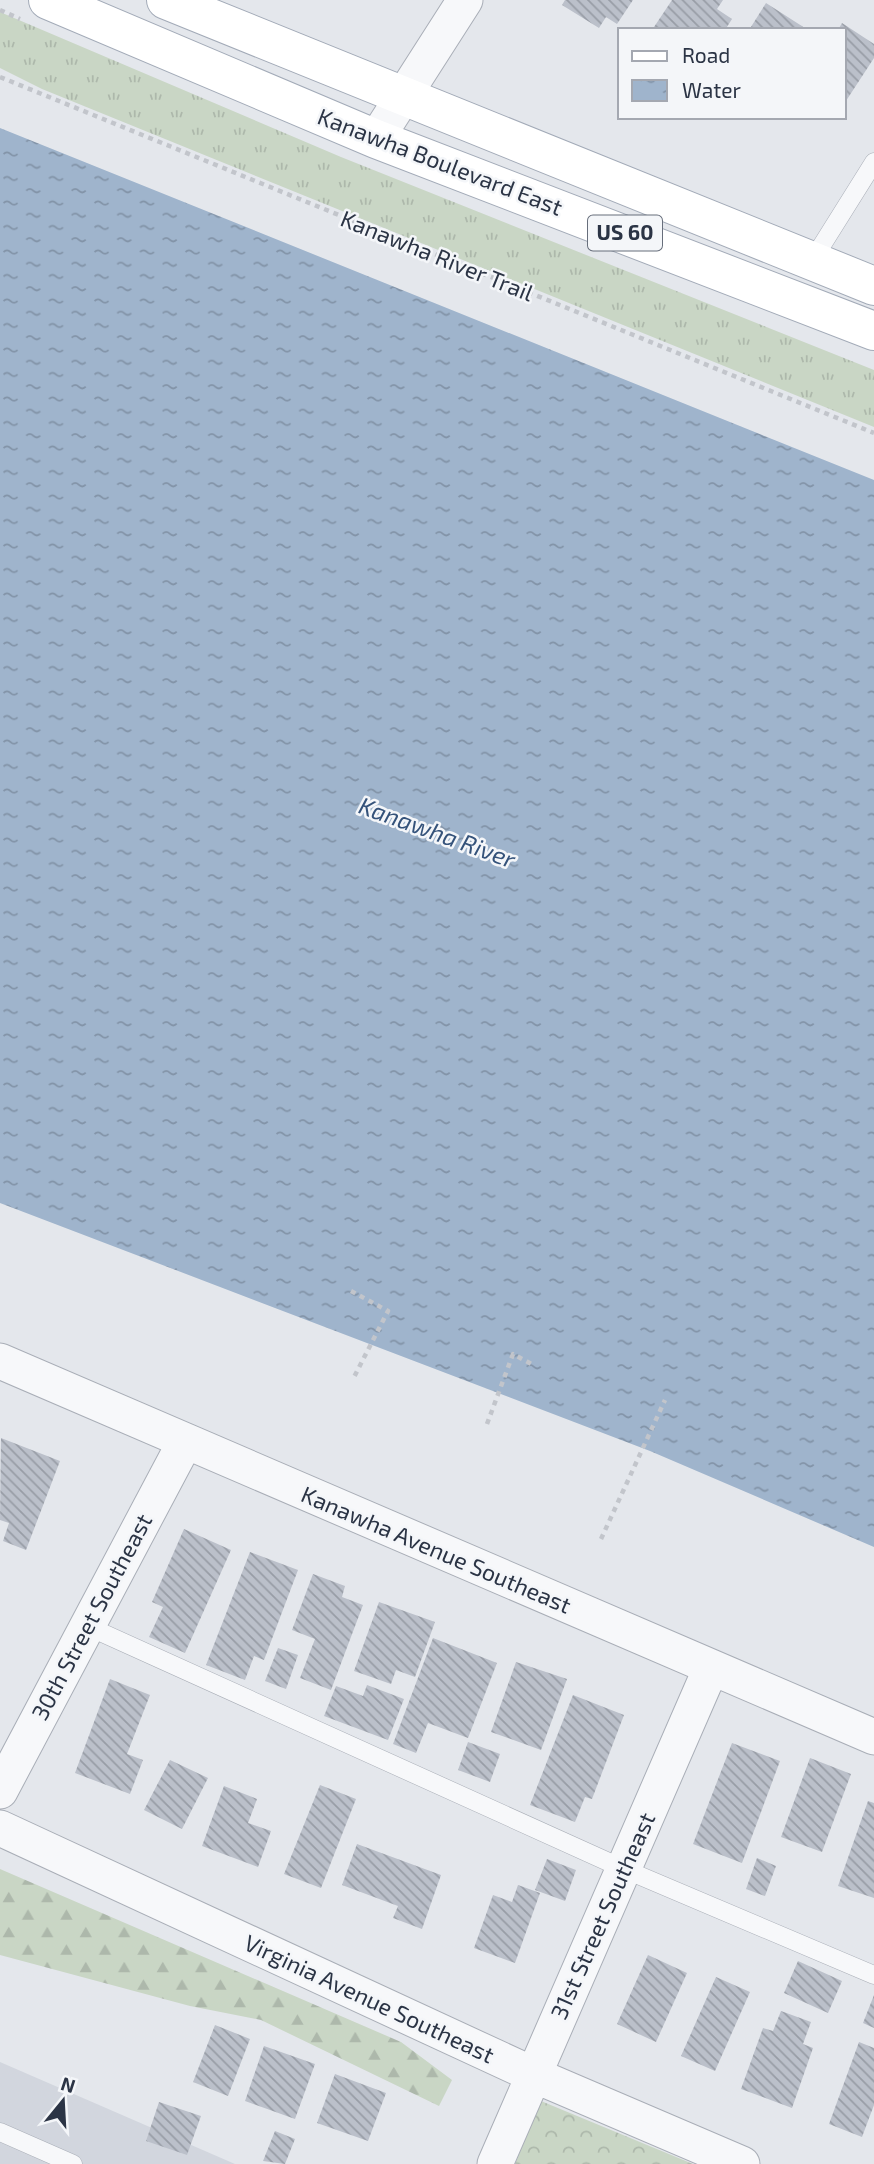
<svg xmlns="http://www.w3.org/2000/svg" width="874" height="2164" viewBox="0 0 874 2164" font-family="'Exo 2',sans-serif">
	<defs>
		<pattern id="grass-tufts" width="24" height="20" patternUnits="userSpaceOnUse" patternTransform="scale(1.75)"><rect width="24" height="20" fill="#c9d6c5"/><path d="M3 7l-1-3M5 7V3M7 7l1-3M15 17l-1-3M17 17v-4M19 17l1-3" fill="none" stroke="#adb8ab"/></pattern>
		<pattern id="forest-firs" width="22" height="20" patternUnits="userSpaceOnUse" patternTransform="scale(1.75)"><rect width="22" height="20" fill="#c9d6c5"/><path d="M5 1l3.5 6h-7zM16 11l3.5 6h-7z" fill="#adb8ab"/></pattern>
		<pattern id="park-crowns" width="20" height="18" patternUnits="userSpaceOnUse" patternTransform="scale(1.75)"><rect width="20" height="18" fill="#c9d6c5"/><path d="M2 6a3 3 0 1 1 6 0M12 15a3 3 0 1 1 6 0" fill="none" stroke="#adb8ab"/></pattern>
		<pattern id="water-ripples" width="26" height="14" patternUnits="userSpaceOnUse" patternTransform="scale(1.75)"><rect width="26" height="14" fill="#9fb4cc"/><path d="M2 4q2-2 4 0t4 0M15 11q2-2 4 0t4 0" fill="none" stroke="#8293a7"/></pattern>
		<pattern id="building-back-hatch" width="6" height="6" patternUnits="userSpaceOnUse" patternTransform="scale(1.75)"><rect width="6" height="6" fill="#bbc0ca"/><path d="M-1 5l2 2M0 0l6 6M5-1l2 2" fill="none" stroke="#989da6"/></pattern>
	</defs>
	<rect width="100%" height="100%" fill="#e4e7ec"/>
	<!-- built -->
	<path fill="#d2d6de" d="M 0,2062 L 235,2164 L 0,2164 Z"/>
	<!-- grass -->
	<path fill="url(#grass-tufts)" d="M 0,12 L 341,157 L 874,370 L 874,427 L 42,89 L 0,68 Z"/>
	<!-- forest -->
	<path fill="url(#forest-firs)" d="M 0,1869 L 401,2042 L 452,2080 L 439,2106 L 261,2020 L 190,2006 L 0,1955 Z"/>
	<!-- park -->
	<path fill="url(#park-crowns)" d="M 541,2101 L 693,2164 L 515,2164 Z"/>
	<!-- water -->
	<path fill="url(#water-ripples)" d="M 0,128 L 874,480 L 874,1547 L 650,1451 L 0,1203 Z"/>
	<!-- building -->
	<path fill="url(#building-back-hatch)" d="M 565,0 L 633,0 L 617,24 L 606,17 L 599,28 L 562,5 Z
		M 672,0 L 723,0 L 717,9 L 732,19 L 725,30 L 652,30 Z
		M 766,3 L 808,30 L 749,30 Z
		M 842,23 L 874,44 L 874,58 L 844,104 L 844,30 L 838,30 Z
		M 1,1438 L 60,1461 L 26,1550 L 3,1541 L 9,1523 L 0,1520 Z
		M 184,1529 L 231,1550 L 185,1653 L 149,1637 L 163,1607 L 152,1602 Z
		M 250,1552 L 298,1570 L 264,1660 L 254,1656 L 245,1680 L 206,1665 Z
		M 313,1574 L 345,1586 L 342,1597 L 363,1605 L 331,1690 L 300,1678 L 315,1639 L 292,1630 Z
		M 379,1602 L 435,1622 L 415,1677 L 396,1670 L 391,1684 L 354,1671 Z
		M 433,1638 L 497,1663 L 468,1738 L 428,1723 L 416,1753 L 393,1744 Z
		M 278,1648 L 298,1655 L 286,1689 L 265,1681 Z
		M 516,1662 L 567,1679 L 541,1750 L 491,1732 Z
		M 110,1679 L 150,1695 L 127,1754 L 143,1760 L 130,1794 L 75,1773 Z
		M 367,1685 L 404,1699 L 388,1740 L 324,1716 L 336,1686 L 363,1696 Z
		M 573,1695 L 624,1715 L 592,1799 L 585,1797 L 575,1822 L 530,1805 Z
		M 468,1742 L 500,1754 L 490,1782 L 458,1770 Z
		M 732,1743 L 780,1761 L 742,1863 L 693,1844 Z
		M 810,1758 L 851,1774 L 822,1852 L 781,1837 Z
		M 170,1760 L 208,1778 L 182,1829 L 144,1810 Z
		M 320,1785 L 356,1799 L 321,1888 L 284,1874 Z
		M 224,1786 L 257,1799 L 248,1823 L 271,1831 L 258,1867 L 202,1846 Z
		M 868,1801 L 874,1803 L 874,1898 L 838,1886 Z
		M 357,1844 L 441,1875 L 422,1929 L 393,1918 L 398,1906 L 342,1885 Z
		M 757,1858 L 776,1866 L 765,1896 L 746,1889 Z
		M 547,1859 L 576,1870 L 565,1901 L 535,1890 Z
		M 518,1885 L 540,1893 L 515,1963 L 474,1948 L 493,1895 L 512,1902 Z
		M 648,1955 L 687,1973 L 656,2042 L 617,2024 Z
		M 798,1961 L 842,1981 L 828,2013 L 784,1993 Z
		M 716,1977 L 750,1992 L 715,2071 L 681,2056 Z
		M 874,1995 L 874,2028 L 863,2023 Z
		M 781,2011 L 811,2022 L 803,2044 L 813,2048 L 792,2108 L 741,2089 L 763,2028 L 773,2031 Z
		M 215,2025 L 250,2039 L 228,2096 L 193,2082 Z
		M 859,2042 L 874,2048 L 874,2105 L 862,2137 L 829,2124 Z
		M 264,2046 L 315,2064 L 295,2119 L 245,2101 Z
		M 335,2074 L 386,2093 L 368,2141 L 317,2123 Z
		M 159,2102 L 201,2116 L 187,2155 L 146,2141 Z
		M 275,2131 L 295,2139 L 285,2164 L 263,2161 Z"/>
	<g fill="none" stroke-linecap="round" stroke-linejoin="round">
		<defs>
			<path id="service" d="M 812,261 L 874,162
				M 87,1626 L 624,1869 L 874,1975
				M 0,2132 L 73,2164"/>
			<path id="minor" d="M 376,139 L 465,0
				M 0,1361 L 874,1737
				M 0,1791 L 185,1442
				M 0,1828 L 534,2075 L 742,2164
				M 495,2164 L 711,1668"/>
			<path id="primary" d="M 48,0 L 376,139 L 874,331
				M 166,0 L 874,286"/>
		</defs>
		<!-- service casing -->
		<use href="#service" stroke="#a9aeb7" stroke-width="19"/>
		<!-- minor casing -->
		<use href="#minor" stroke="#a9aeb7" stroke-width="37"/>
		<!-- primary casing -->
		<use href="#primary" stroke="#a3abb8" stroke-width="40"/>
		<!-- path -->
		<path stroke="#c2c5cb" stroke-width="4.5" stroke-dasharray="5 5" stroke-linecap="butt" d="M 0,10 L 20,19
			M 0,77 L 874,433
			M 351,1291 L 388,1311 L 353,1379
			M 487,1424 L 513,1354 L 535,1366
			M 601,1539 L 665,1400"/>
		<!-- service -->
		<use href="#service" stroke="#f7f8fa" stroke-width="18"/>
		<!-- minor -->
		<use href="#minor" stroke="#f7f8fa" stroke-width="35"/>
		<!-- primary -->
		<use href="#primary" stroke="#fff" stroke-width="38"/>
	</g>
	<g text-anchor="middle" stroke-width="5" stroke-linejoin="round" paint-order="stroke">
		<!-- shield labels -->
		<rect fill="#f4f6f9" stroke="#676e7b" stroke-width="2" x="588" y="215.5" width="74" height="35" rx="5"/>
		<g font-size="21" font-weight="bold" fill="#2b3445">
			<text x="625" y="240">US 60</text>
		</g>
		<!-- street labels -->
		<g font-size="23" fill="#2b3445" stroke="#f4f6f9">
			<text transform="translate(440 162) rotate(21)" y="8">Kanawha Boulevard East</text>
			<text transform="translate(437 256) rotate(22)" y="8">Kanawha River Trail</text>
			<text transform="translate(436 1550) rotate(23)" y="8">Kanawha Avenue Southeast</text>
			<text transform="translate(92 1617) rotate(-62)" y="8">30th Street Southeast</text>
			<text transform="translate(603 1916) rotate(-66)" y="8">31st Street Southeast</text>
			<text transform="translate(369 1999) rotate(25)" y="8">Virginia Avenue Southeast</text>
		</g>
		<!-- water labels -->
		<g font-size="24" font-style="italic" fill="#34527a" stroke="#f4f6f9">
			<text transform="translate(437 833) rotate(20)" y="8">Kanawha River</text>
		</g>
	</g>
	<!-- legend -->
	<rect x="618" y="28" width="228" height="91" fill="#f4f6f9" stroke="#a4a8b1" stroke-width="2"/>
	<rect x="632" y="51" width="35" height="10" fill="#ffffff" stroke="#a4a8b1" stroke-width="2"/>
	<text x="682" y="63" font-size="21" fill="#2b3445">Road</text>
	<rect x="632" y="80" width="35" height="21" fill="url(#water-ripples)" stroke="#a4a8b1" stroke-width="2"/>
	<text x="682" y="98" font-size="21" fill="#2b3445">Water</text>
	<!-- north arrow -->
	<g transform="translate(63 2101) rotate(18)" stroke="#f4f6f9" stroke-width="5" paint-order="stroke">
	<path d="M0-5L12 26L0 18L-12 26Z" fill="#2b3445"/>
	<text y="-10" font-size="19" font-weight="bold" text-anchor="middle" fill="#2b3445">N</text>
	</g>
</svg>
